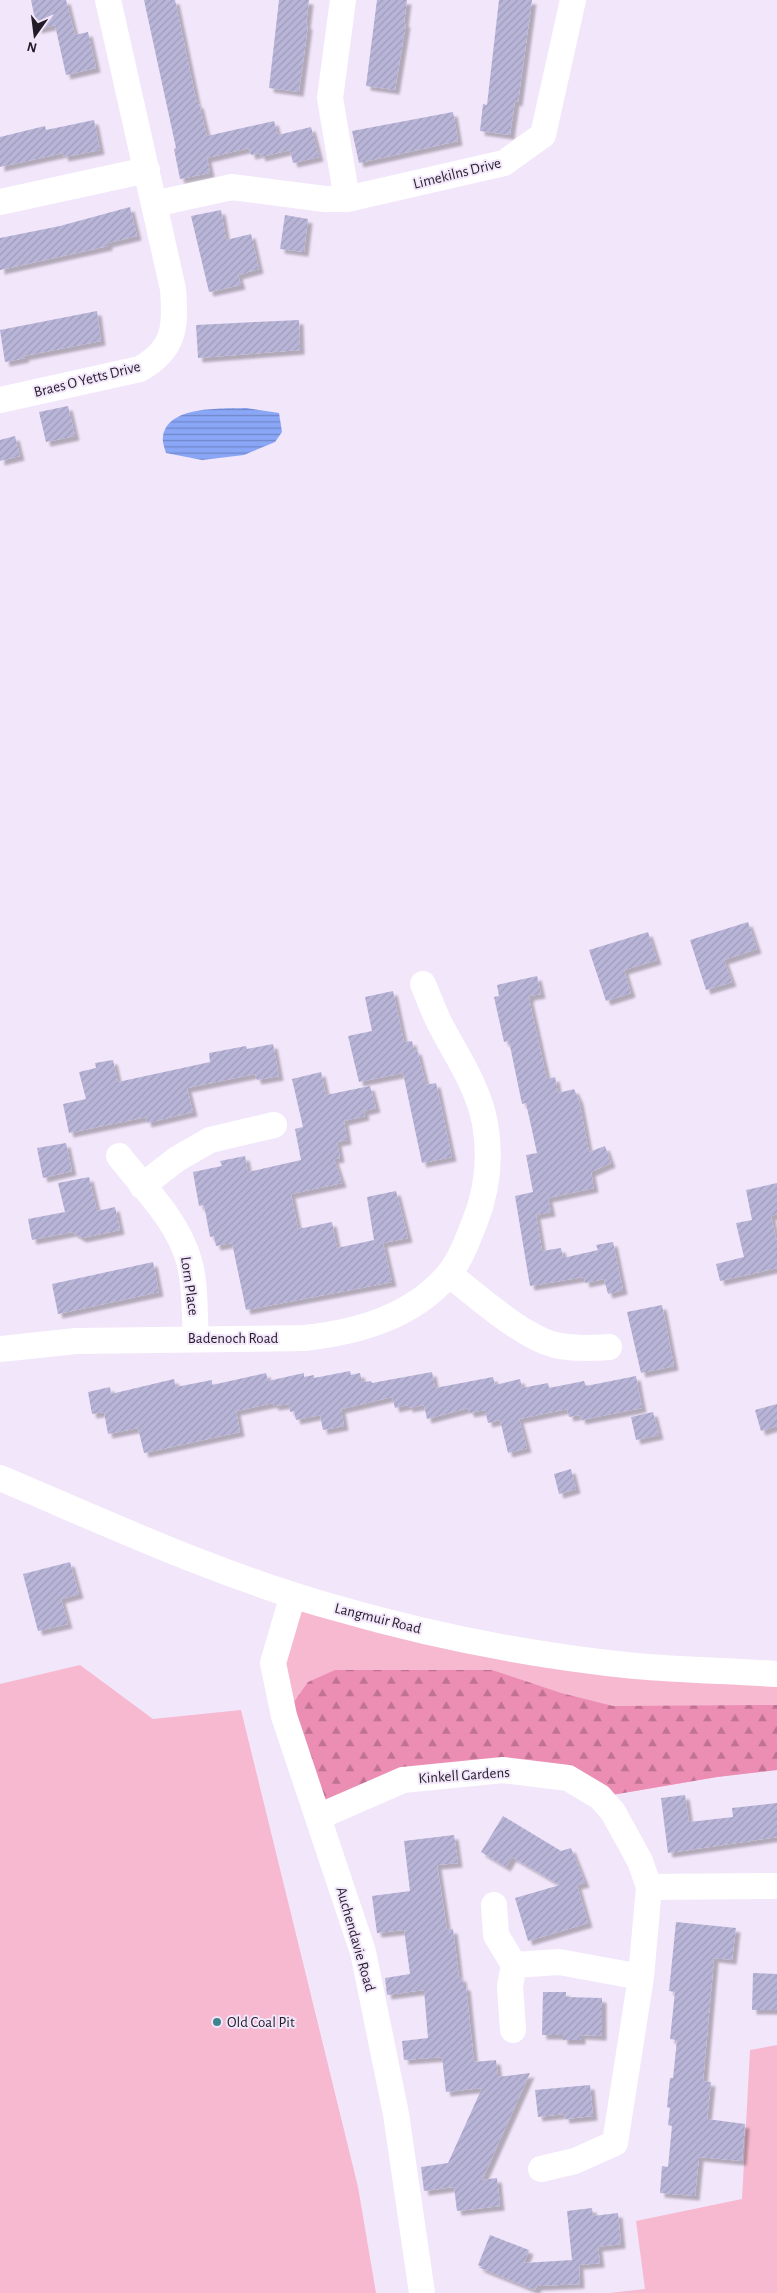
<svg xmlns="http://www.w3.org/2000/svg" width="777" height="2293" viewBox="0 0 777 2293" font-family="'Alegreya Sans',sans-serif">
	<defs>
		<pattern id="forest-firs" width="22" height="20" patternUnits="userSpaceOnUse" patternTransform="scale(1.25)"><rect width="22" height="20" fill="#ec8db4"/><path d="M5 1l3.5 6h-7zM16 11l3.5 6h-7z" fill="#bf7292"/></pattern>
		<pattern id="water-rules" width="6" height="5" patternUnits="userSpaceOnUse" patternTransform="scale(1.25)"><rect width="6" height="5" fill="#89a6f7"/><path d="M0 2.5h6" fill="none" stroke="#7086c8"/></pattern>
		<pattern id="building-hatch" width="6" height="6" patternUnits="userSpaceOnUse" patternTransform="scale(1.25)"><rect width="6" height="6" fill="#b9b5d8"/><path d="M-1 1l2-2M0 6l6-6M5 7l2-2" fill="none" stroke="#9f9bb9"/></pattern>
		<filter id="shadow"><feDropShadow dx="4.5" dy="4.5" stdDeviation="1" flood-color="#0004"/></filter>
	</defs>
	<rect width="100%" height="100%" fill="#f2e6fb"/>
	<!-- green -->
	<path fill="#f6b9d0" d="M 288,1608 L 465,1639 L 777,1674 L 777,1770 L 717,1777 L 600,1797 L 284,1716 Z
		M 80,1665 L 153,1719 L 241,1710 L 358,2187 L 376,2293 L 0,2293 L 0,1684 Z
		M 777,2045 L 777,2293 L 609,2293 L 645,2289 L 636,2221 L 742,2199 L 750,2050 Z"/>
	<!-- forest -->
	<path fill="url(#forest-firs)" d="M 335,1670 L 492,1670 L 561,1693 L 613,1706 L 777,1705 L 777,1770 L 717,1777 L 600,1797 L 568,1778 L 403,1780 L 318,1817 L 284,1716 L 308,1682 Z"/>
	<!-- water -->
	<path fill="url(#water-rules)" d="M 246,408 L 279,413 L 282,432 L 275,442 L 244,455 L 202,460 L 166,453 C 165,449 162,442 163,437 C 167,405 222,409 246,408 Z"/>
	<!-- building -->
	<path fill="url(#building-hatch)" filter="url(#shadow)" d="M 31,0 L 66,0 L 75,35 L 88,32 L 96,68 L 66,75 L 55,25 L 37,29 Z
		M 144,0 L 175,0 L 197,104 L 199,104 L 207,136 L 274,121 L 278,135 L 311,127 L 319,157 L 293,163 L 290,150 L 261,157 L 260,153 L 251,155 L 249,148 L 207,158 L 210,173 L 180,179 L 174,149 L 176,148 Z
		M 279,0 L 309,0 L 306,25 L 308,25 L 299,92 L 269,88 Z
		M 377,0 L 407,0 L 404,23 L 406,23 L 395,90 L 366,86 Z
		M 499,0 L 532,0 L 518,102 L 515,101 L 510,135 L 480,131 L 483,104 L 487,105 Z
		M 453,112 L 458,141 L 359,163 L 352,131 Z
		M 94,120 L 100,150 L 64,157 L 63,153 L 0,167 L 0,137 L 45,126 L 46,130 Z
		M 130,207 L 137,236 L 108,243 L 108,246 L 0,270 L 0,238 L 60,226 Z
		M 221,210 L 226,240 L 251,234 L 259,269 L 238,275 L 241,285 L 209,292 L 191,216 Z
		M 285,215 L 308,219 L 304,252 L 280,249 Z
		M 97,311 L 101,341 L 24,356 L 25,358 L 5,362 L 0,330 Z
		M 299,320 L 300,350 L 198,358 L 196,325 Z
		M 68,406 L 75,436 L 46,442 L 39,412 Z
		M 15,436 L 20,456 L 0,461 L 0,440 Z
		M 748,922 L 757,949 L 724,960 L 732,982 L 706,990 L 690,940 Z
		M 648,932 L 657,960 L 624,970 L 631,993 L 606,1001 L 589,950 Z
		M 537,976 L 541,994 L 530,996 L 529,999 L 547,1079 L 555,1077 L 558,1093 L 574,1089 L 579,1100 L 589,1152 L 605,1146 L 611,1163 L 591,1172 L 594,1188 L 548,1198 L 551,1212 L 536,1215 L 542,1251 L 561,1248 L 563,1258 L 598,1250 L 596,1245 L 613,1242 L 623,1290 L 608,1294 L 604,1279 L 585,1283 L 584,1277 L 530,1286 L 515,1196 L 533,1192 L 526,1155 L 537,1153 L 526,1103 L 522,1104 L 509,1041 L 504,1042 L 494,997 L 499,996 L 497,985 Z
		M 393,991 L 404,1042 L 412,1041 L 414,1051 L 417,1050 L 426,1085 L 436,1083 L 452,1157 L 422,1163 L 403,1073 L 359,1082 L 348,1036 L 372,1031 L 365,997 Z
		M 273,1044 L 279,1076 L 257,1080 L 255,1074 L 187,1088 L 193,1112 L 147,1123 L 146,1117 L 69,1133 L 63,1104 L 86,1099 L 79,1072 L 96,1068 L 95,1063 L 113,1060 L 118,1082 L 210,1062 L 209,1053 L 246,1046 L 247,1049 Z
		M 321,1072 L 326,1095 L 370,1086 L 376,1108 L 364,1111 L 365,1116 L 344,1121 L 347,1140 L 337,1142 L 340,1158 L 334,1159 L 342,1183 L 291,1194 L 298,1229 L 332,1222 L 337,1248 L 374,1240 L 367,1197 L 396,1191 L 408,1238 L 383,1243 L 392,1282 L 246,1310 L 232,1243 L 216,1246 L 214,1236 L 210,1237 L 204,1205 L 199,1206 L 193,1172 L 222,1166 L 220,1161 L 245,1156 L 248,1172 L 301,1160 L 295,1129 L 303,1127 L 292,1079 Z
		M 66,1143 L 72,1171 L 43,1178 L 37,1148 Z
		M 89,1177 L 97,1211 L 115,1207 L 120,1230 L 82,1238 L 72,1232 L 32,1240 L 28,1219 L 65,1212 L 58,1183 Z
		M 777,1183 L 777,1214 L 771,1216 L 777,1242 L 777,1268 L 720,1281 L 716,1264 L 744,1257 L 736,1223 L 752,1220 L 746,1190 Z
		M 153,1262 L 159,1292 L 58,1314 L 52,1284 Z
		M 662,1305 L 674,1366 L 641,1373 L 627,1312 Z
		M 350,1371 L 351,1375 L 360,1373 L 362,1382 L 371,1381 L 372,1383 L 432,1372 L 435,1388 L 493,1377 L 495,1385 L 520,1379 L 522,1388 L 548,1383 L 549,1388 L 584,1381 L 586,1386 L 636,1376 L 642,1408 L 581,1420 L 580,1415 L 569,1417 L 567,1409 L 519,1419 L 527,1448 L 508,1453 L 500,1420 L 488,1423 L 485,1410 L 470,1413 L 468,1408 L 427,1419 L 424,1405 L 408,1408 L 408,1405 L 395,1408 L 392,1397 L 341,1409 L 344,1426 L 323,1430 L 320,1415 L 296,1420 L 294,1411 L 290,1412 L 289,1404 L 274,1406 L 273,1403 L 236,1411 L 240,1432 L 144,1453 L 138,1428 L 108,1434 L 104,1412 L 92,1414 L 88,1392 L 110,1387 L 111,1394 L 174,1379 L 176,1387 L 212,1380 L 212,1385 L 266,1373 L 268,1381 L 304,1373 L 304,1377 L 314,1375 L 314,1378 Z
		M 777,1404 L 777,1426 L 761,1431 L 755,1410 Z
		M 653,1412 L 659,1435 L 636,1440 L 631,1417 Z
		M 571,1469 L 576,1489 L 559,1494 L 554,1474 Z
		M 70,1562 L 79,1594 L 61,1599 L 68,1624 L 38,1631 L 23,1574 Z
		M 685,1795 L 689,1822 L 733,1817 L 732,1808 L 777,1803 L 777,1837 L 668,1853 L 661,1798 Z
		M 503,1816 L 561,1851 L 571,1848 L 585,1883 L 577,1885 L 588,1923 L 528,1941 L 515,1898 L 560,1885 L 512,1857 L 506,1867 L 481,1852 Z
		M 454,1835 L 458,1863 L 437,1865 L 447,1930 L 453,1929 L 459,1978 L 462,1977 L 463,1986 L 466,1986 L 474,2062 L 496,2060 L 498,2077 L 530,2073 L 482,2180 L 497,2178 L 500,2206 L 457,2211 L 454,2187 L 424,2191 L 421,2167 L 448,2163 L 482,2088 L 446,2092 L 442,2057 L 404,2060 L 402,2041 L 428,2038 L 424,1990 L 387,1995 L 385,1978 L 410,1974 L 404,1930 L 377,1933 L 372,1896 L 410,1891 L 404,1841 Z
		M 676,1922 L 736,1928 L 732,1960 L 714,1958 L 703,2081 L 711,2082 L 707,2119 L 745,2124 L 742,2161 L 699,2157 L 695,2196 L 660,2193 L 662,2166 L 668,2167 L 672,2126 L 668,2125 L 670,2108 L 667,2107 L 670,2078 L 673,2078 L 677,2040 L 670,2039 L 675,1992 L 669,1991 Z
		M 753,1973 L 777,1974 L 777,2010 L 752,2010 Z
		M 543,1992 L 566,1992 L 566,1997 L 602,1998 L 602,2036 L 581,2035 L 581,2040 L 563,2040 L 563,2035 L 542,2035 Z
		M 590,2085 L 593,2116 L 565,2119 L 564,2114 L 538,2117 L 535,2090 Z
		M 592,2208 L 593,2216 L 618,2213 L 621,2244 L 598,2247 L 600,2263 L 579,2265 L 580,2284 L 537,2286 L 535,2290 L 478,2267 L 482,2267 L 478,2265 L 490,2235 L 529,2250 L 524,2263 L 572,2260 L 567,2211 Z"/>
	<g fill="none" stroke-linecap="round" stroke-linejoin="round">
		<!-- minor -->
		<path stroke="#fff" stroke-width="26" d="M 343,0 L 330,98 L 347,199
			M 0,202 L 147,170
			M 154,204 L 232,187 L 325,199 L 347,199 L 504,163 L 543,135 L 573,0
			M 0,400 L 140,369 C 175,349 176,327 173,289 L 108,0
			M 119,1156 C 144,1188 178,1221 189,1261 C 196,1285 194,1314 196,1338
			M 142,1186 L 177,1159 L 210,1140 L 274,1125
			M 449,1274 C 477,1296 521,1336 555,1345 C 573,1349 591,1348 609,1347
			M 0,1349 L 76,1341 L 305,1338 C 358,1332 412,1317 448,1275 C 460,1261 467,1241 474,1224 C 487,1192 491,1157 485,1123 C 478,1087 458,1058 441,1026 C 434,1013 429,998 423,984
			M 0,1478 C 111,1525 220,1576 336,1608 C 433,1636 535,1656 635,1666 C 682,1670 730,1671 777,1674
			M 293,1595 L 273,1663 L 284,1716 L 363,1952 L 396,2114 L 422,2293
			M 318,1817 L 403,1780 L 503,1770 L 568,1778 L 600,1797 L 613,1812 L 640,1861 L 649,1887 L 641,1977 L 615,2143 L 575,2161 L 541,2169
			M 649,1887 L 777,1886
			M 494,1905 L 496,1935 L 514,1965 L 510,1986 L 513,2030
			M 514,1965 L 559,1962 L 641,1977"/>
	</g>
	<!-- markers -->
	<circle fill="#3d858c" stroke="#f2e6fb" stroke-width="2" cx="217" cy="2022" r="5"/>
	<g text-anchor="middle" stroke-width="4" stroke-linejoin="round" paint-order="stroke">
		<!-- street labels -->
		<g font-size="15" fill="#231c28" stroke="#f2e6fb">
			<text transform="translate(457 173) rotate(-14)" y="5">Limekilns Drive</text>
			<text transform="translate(87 379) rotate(-14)" y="5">Braes O Yetts Drive</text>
			<text transform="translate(190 1286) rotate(82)" y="5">Lorn Place</text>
			<text x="233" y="1343">Badenoch Road</text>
			<text transform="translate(378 1618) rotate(14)" y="5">Langmuir Road</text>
			<text transform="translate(464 1775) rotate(-4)" y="5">Kinkell Gardens</text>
			<text transform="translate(356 1939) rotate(74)" y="5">Auchendavie Road</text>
		</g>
		<!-- poi labels -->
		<g font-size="15" fill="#231c28" stroke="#f2e6fb" text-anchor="start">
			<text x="227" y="2027">Old Coal Pit</text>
		</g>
	</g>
	<!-- north arrow -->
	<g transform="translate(35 35) rotate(194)" stroke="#f2e6fb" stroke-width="4" paint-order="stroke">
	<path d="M0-4L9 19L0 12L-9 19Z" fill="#231c28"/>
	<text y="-8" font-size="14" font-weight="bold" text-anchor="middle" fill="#231c28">N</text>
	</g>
</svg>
